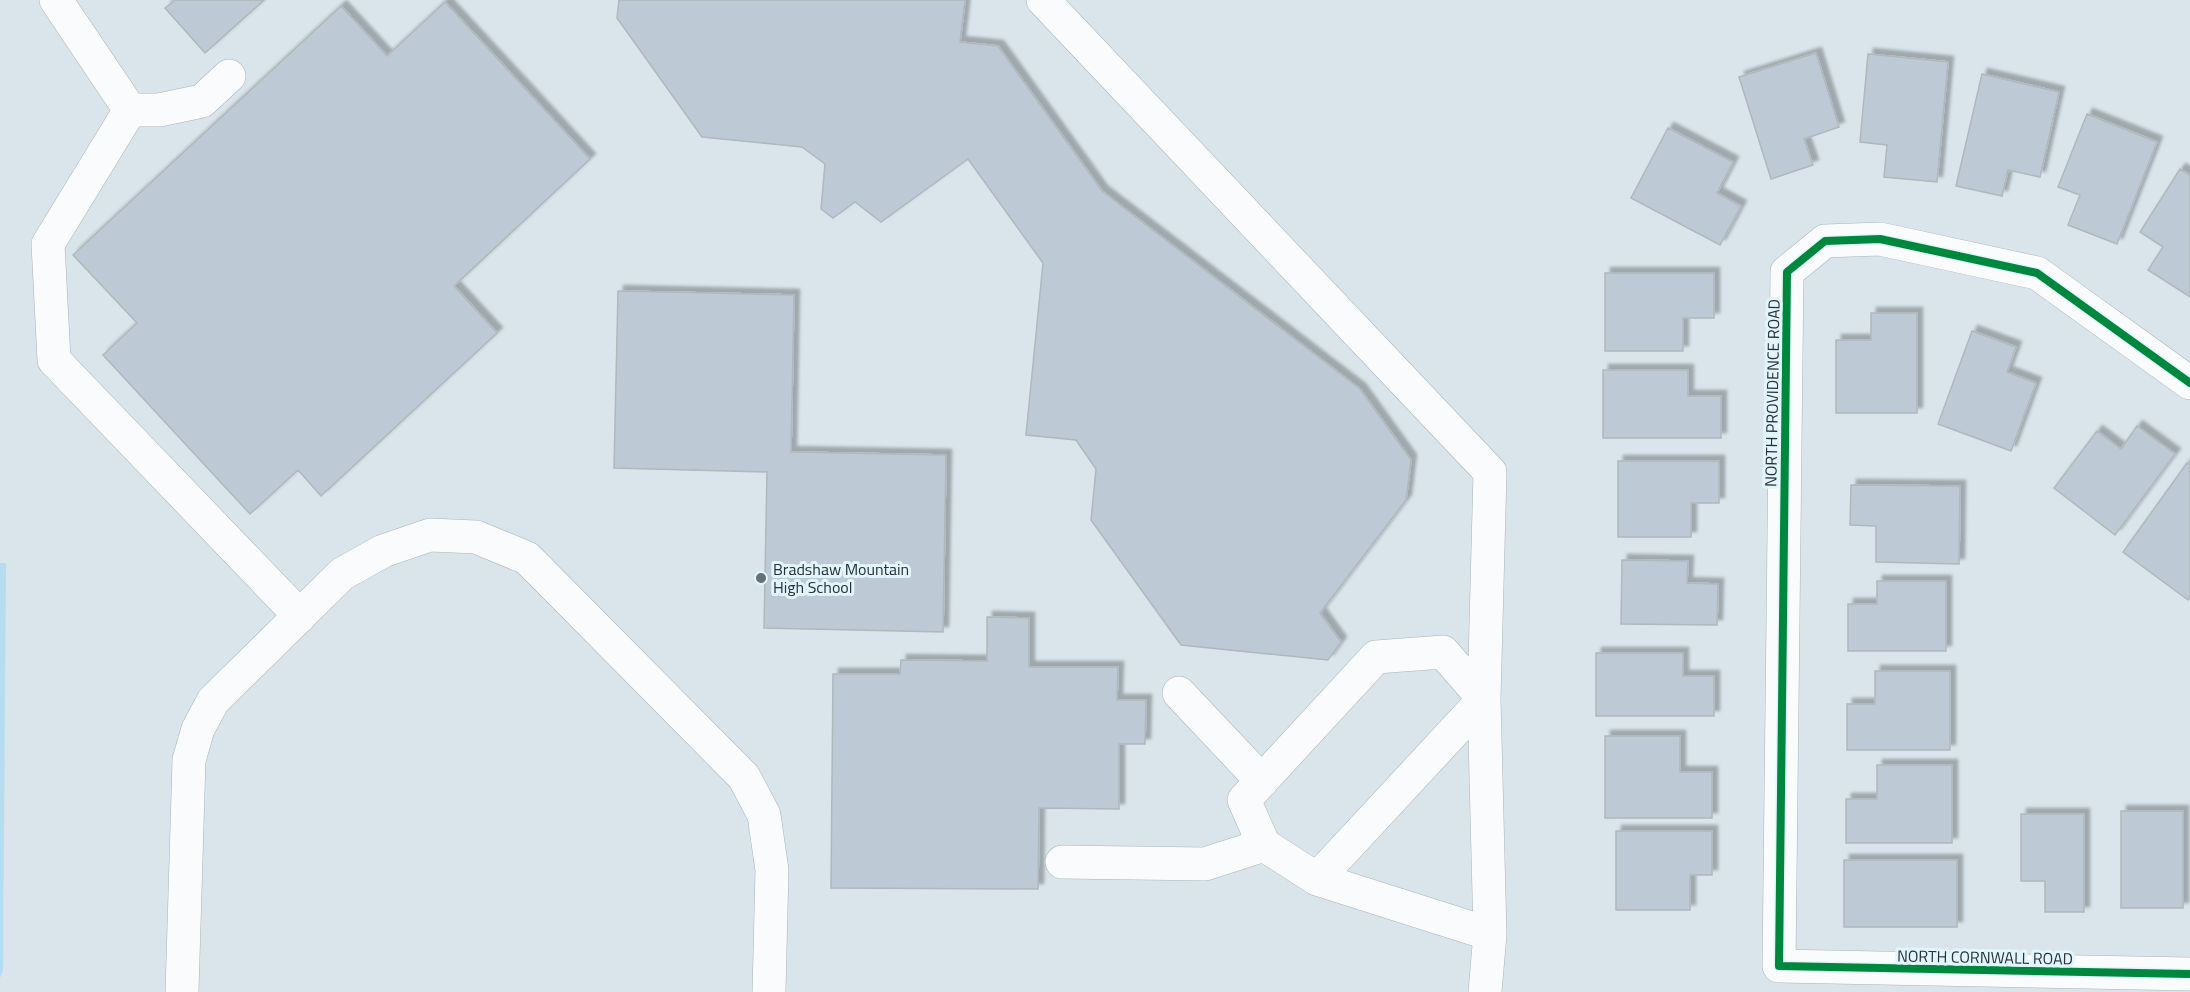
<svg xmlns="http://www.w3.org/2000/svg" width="2190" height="992" viewBox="0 0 2190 992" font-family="'Titillium Web',sans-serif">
	<defs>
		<filter id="shadow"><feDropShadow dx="5.5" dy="-5.5" stdDeviation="1.5" flood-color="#0004"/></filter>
	</defs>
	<rect width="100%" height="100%" fill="#d9e5eb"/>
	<!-- green -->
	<path fill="#b5ddef" d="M 0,563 L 6,563 L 3,971 L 0,978 Z"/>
	<!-- building -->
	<path fill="#bdcad6" stroke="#b0b7bd" stroke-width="1.5" filter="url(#shadow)" d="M 175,0 L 264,0 L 205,53 L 165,8 Z
		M 619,0 L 965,0 L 960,42 L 998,46 L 1102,191 L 1360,389 L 1411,460 L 1406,500 L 1320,613 L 1341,642 L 1328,660 L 1181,645 L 1091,520 L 1096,469 L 1076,440 L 1026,435 L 1043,263 L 968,159 L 881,222 L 855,202 L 833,218 L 821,209 L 825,164 L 802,147 L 702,137 L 617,18 Z
		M 445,2 L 590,159 L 454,286 L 497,333 L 321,496 L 298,470 L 250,514 L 103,355 L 137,323 L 73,255 L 341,6 L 387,56 Z
		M 1816,53 L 1839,127 L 1804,139 L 1813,165 L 1771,179 L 1739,77 Z
		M 1868,54 L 1948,62 L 1937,182 L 1884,177 L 1887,145 L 1860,142 Z
		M 1982,74 L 2059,92 L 2040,177 L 2008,170 L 2002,196 L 1956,186 Z
		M 2087,114 L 2157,142 L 2117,244 L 2068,225 L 2080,195 L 2058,187 Z
		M 1668,128 L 1733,162 L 1717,193 L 1741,206 L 1720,245 L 1631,198 Z
		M 2180,169 L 2190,175 L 2190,297 L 2148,270 L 2163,247 L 2140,232 Z
		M 1605,273 L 1714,273 L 1714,318 L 1683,318 L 1683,351 L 1605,351 Z
		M 618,291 L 794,295 L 791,452 L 946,455 L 943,632 L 764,628 L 767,472 L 614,468 Z
		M 1871,313 L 1917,313 L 1917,413 L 1836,413 L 1836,340 L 1871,340 Z
		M 1972,331 L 2016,347 L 2007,372 L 2036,383 L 2011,451 L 1938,424 Z
		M 1603,370 L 1688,370 L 1688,396 L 1721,396 L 1721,438 L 1603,438 Z
		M 2137,426 L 2175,454 L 2115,535 L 2054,488 L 2097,431 L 2121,449 Z
		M 1618,461 L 1719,461 L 1719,503 L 1691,503 L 1691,537 L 1618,537 Z
		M 2187,463 L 2190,465 L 2190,597 L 2188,600 L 2123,552 Z
		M 1851,485 L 1960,486 L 1959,564 L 1876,562 L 1876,526 L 1850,525 Z
		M 1622,560 L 1688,561 L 1687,583 L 1718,584 L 1717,625 L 1621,624 Z
		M 1877,581 L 1946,581 L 1946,651 L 1848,651 L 1848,604 L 1877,604 Z
		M 987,617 L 1029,618 L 1029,667 L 1118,667 L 1117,700 L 1146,700 L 1145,744 L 1119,744 L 1119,809 L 1039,808 L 1038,889 L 831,888 L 833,674 L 900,674 L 901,660 L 987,661 Z
		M 1596,653 L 1683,653 L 1683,676 L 1714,676 L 1714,716 L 1596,716 Z
		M 1875,671 L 1950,671 L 1950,750 L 1847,750 L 1847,704 L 1875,704 Z
		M 1605,736 L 1680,736 L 1680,772 L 1712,772 L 1712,818 L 1605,818 Z
		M 1877,765 L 1952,765 L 1952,843 L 1846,843 L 1846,799 L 1877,799 Z
		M 2121,811 L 2183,811 L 2183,908 L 2121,908 Z
		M 2021,814 L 2084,814 L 2084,912 L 2045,912 L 2045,881 L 2021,881 Z
		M 1616,831 L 1712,831 L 1712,875 L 1690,875 L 1690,910 L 1616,910 Z
		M 1844,860 L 1957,860 L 1957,927 L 1844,927 Z"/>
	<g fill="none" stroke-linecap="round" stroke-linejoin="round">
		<defs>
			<path id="minor" d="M 56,0 L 130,110 L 48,244 L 54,360 L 300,616
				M 1043,0 L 1490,472 L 1484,699 L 1317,879
				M 130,110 L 159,110 L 202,101 L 229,76
				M 2190,383 L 2037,273 L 1880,239 L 1825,241 L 1787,272 L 1779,966 L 2190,974
				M 1179,693 L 1262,781
				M 1062,862 L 1205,864 L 1264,845
				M 182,992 L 189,760 L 198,729 L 213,701 L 342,574 L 383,551 L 430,535 L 476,537 L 527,558 L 744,777 L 764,815 L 772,870 L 769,992
				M 1485,992 L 1490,934 L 1484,699 L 1443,652 L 1376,657 L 1244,800 L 1264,845 L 1317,879 L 1490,934"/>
		</defs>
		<!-- minor casing -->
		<use href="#minor" stroke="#aab3b8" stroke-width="34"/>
		<!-- minor -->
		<use href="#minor" stroke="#f9fbfc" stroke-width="33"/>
		<defs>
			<path id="cycleway" d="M 2190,383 L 2037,273 L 1880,239 L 1825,241 L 1787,272 L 1779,966 L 2190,974"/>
		</defs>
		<!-- cycleway casing -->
		<use href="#cycleway" stroke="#e2f5fd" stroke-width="11"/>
		<!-- cycleway -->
		<use href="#cycleway" stroke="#00873e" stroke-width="8"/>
	</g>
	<!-- markers -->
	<circle fill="#667075" stroke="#e2f5fd" stroke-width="2" cx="761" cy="578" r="6"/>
	<g text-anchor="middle" stroke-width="6" stroke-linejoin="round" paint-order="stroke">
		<!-- street labels -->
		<g font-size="16" fill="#283135" stroke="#e2f5fd">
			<text transform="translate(1772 393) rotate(-89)" y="6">NORTH PROVIDENCE ROAD</text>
			<text transform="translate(1985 957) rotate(1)" y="6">NORTH CORNWALL ROAD</text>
		</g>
		<!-- poi labels -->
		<g font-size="16" fill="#283135" stroke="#e2f5fd" text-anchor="start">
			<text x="773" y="575">Bradshaw Mountain<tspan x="773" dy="18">High School</tspan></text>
		</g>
	</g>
</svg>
